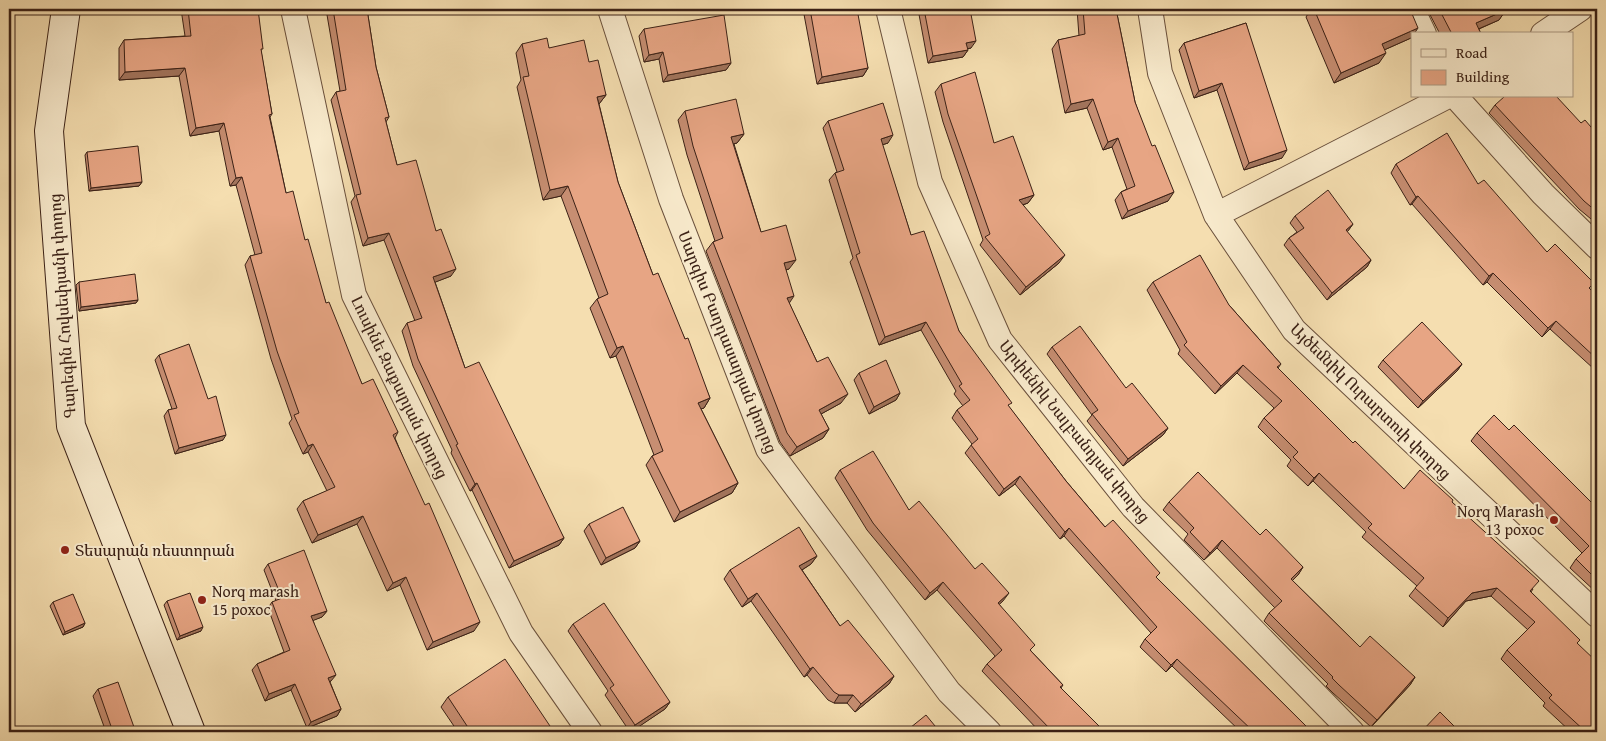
<svg xmlns="http://www.w3.org/2000/svg" width="1606" height="741" viewBox="0 0 1606 741" font-family="'Gentium Book Plus','Noto Serif Armenian',serif">
	<rect width="100%" height="100%" fill="#f5deb0"/>
	<filter id="stains"><feTurbulence type="fractalNoise" baseFrequency=".004" numOctaves="4"/><feColorMatrix values="0 0 0 0 .2 0 0 0 0 .09 0 0 0 0 .02 0 0 0 .5 -.17"/></filter>
	<radialGradient id="worn" r=".72"><stop offset=".6" stop-color="#630" stop-opacity="0"/><stop offset="1" stop-color="#630" stop-opacity=".3"/></radialGradient>
	<g fill="none" stroke-linecap="round" stroke-linejoin="round">
		<defs>
			<path id="minor" d="M 293,9 L 354,295 L 521,633 L 590,732
				M 610,9 L 671,199 L 768,449 L 949,692 L 989,732
				M 888,9 L 930,182 L 1000,340 L 1133,507 L 1352,732
				M 1150,9 L 1160,73 L 1216,215 L 1294,330 L 1597,615
				M 1412,9 L 1424,34
				M 1543,34 L 1580,9
				M 1455,96 L 1543,194 L 1597,247
				M 1216,215 L 1448,96"/>
			<path id="secondary" d="M 66,9 L 49,131 L 71,426 L 191,732"/>
		</defs>
		<!-- minor casing -->
		<use href="#minor" stroke="#6a503c" stroke-width="26"/>
		<!-- secondary casing -->
		<use href="#secondary" stroke="#3b2116" stroke-width="30"/>
		<!-- minor -->
		<use href="#minor" stroke="#f8eacc" stroke-width="24"/>
		<!-- secondary -->
		<use href="#secondary" stroke="#f8eacc" stroke-width="28"/>
	</g>
	<!-- wall -->
	<path fill="#c78e72" stroke="#3b2116" d="M 181,9 L 258,9 L 261,51 L 272,114 L 270,117 L 286,193 L 305,240 L 326,303 L 362,384 L 398,432 L 395,438 L 474,631 L 427,650 L 400,585 L 387,591 L 357,524 L 312,543 L 297,509 L 303,501 L 327,491 L 308,452 L 303,454 L 289,423 L 292,419 L 271,359 L 245,265 L 250,256 L 255,255 L 236,185 L 230,186 L 219,131 L 190,136 L 179,76 L 119,80 L 119,48 L 124,40 L 185,36 Z
		M 326,9 L 367,9 L 376,67 L 389,117 L 386,122 L 397,165 L 436,231 L 451,276 L 435,282 L 465,368 L 564,538 L 559,545 L 509,568 L 472,490 L 470,491 L 451,453 L 452,450 L 413,366 L 402,331 L 407,323 L 415,321 L 384,240 L 363,246 L 351,202 L 355,196 L 331,100 L 336,92 L 340,91 Z
		M 803,9 L 851,9 L 868,68 L 863,76 L 817,84 Z
		M 918,9 L 970,9 L 971,48 L 967,49 L 968,50 L 963,57 L 928,63 Z
		M 1077,9 L 1116,9 L 1135,102 L 1168,201 L 1122,219 L 1115,200 L 1121,192 L 1127,189 L 1112,147 L 1103,150 L 1087,108 L 1065,113 L 1052,49 L 1058,40 L 1079,36 Z
		M 1311,9 L 1410,9 L 1412,36 L 1411,38 L 1384,50 L 1379,63 L 1334,83 L 1306,17 Z
		M 1427,9 L 1506,9 L 1499,20 L 1479,29 L 1481,34 L 1440,34 Z
		M 1246,23 L 1282,158 L 1244,170 L 1217,90 L 1194,98 L 1179,50 L 1184,43 Z
		M 644,29 L 731,63 L 726,70 L 663,82 L 659,59 L 644,62 L 639,36 Z
		M 522,44 L 549,48 L 589,62 L 606,95 L 599,104 L 618,182 L 653,275 L 685,339 L 710,398 L 704,408 L 701,409 L 738,483 L 732,493 L 674,522 L 646,465 L 652,456 L 654,455 L 616,356 L 610,358 L 590,308 L 597,299 L 599,298 L 561,196 L 543,200 L 517,87 L 521,80 L 516,53 Z
		M 941,84 L 994,143 L 1034,195 L 1028,203 L 1023,205 L 1059,263 L 1020,295 L 980,245 L 983,240 L 943,122 L 935,92 Z
		M 1495,105 L 1581,123 L 1597,134 L 1597,224 L 1579,209 L 1489,113 Z
		M 685,111 L 744,134 L 737,143 L 734,144 L 761,232 L 789,269 L 786,270 L 789,303 L 817,362 L 841,403 L 821,414 L 829,429 L 823,438 L 790,456 L 780,442 L 706,251 L 713,242 L 715,241 L 687,155 L 678,120 Z
		M 828,121 L 888,143 L 882,145 L 911,235 L 959,331 L 1009,407 L 1066,481 L 1105,527 L 1312,732 L 1241,732 L 1172,666 L 1166,672 L 1140,647 L 1145,639 L 1151,633 L 1064,536 L 1060,539 L 1015,484 L 999,496 L 965,453 L 972,444 L 952,418 L 957,410 L 963,406 L 954,394 L 956,391 L 921,330 L 879,345 L 850,262 L 853,258 L 829,180 L 835,173 L 837,172 L 823,128 Z
		M 87,152 L 142,182 L 139,186 L 89,191 L 85,155 Z
		M 1396,164 L 1478,184 L 1547,252 L 1597,296 L 1597,366 L 1594,369 L 1550,329 L 1542,337 L 1487,282 L 1483,285 L 1412,204 L 1410,205 L 1391,173 Z
		M 1295,216 L 1353,224 L 1347,232 L 1371,260 L 1367,267 L 1327,300 L 1284,245 L 1289,238 L 1297,232 L 1290,223 Z
		M 79,282 L 138,300 L 136,303 L 79,311 L 76,285 Z
		M 1153,282 L 1229,305 L 1281,364 L 1278,368 L 1353,443 L 1404,489 L 1452,502 L 1533,589 L 1531,592 L 1577,644 L 1597,732 L 1571,732 L 1543,706 L 1545,703 L 1501,659 L 1507,650 L 1528,630 L 1491,596 L 1466,601 L 1443,627 L 1409,596 L 1417,586 L 1362,537 L 1366,532 L 1313,481 L 1308,486 L 1287,466 L 1291,460 L 1258,427 L 1264,418 L 1274,408 L 1237,373 L 1215,394 L 1178,354 L 1180,350 L 1147,290 Z
		M 1052,347 L 1168,428 L 1163,435 L 1123,466 L 1087,421 L 1092,415 L 1047,354 Z
		M 159,355 L 223,440 L 175,454 L 164,416 L 168,410 L 172,409 L 155,360 Z
		M 1383,360 L 1462,364 L 1457,371 L 1418,408 L 1378,367 Z
		M 859,373 L 900,393 L 896,400 L 869,414 L 854,380 Z
		M 1509,430 L 1597,508 L 1597,593 L 1570,568 L 1576,559 L 1582,553 L 1471,441 L 1477,433 Z
		M 840,470 L 909,510 L 975,569 L 1003,601 L 999,604 L 1031,651 L 1063,685 L 1061,688 L 1105,732 L 1040,732 L 982,671 L 987,664 L 995,656 L 937,590 L 925,600 L 867,530 L 835,478 Z
		M 1169,502 L 1260,535 L 1303,567 L 1298,575 L 1292,580 L 1360,647 L 1415,677 L 1410,685 L 1371,727 L 1333,693 L 1326,686 L 1328,684 L 1264,621 L 1269,613 L 1275,608 L 1217,548 L 1204,560 L 1184,540 L 1188,534 L 1163,510 Z
		M 589,524 L 640,541 L 635,548 L 601,565 L 584,531 Z
		M 817,556 L 811,564 L 802,570 L 840,626 L 894,676 L 889,684 L 855,712 L 847,703 L 834,703 L 828,700 L 807,675 L 804,677 L 751,601 L 742,607 L 724,579 L 730,570 Z
		M 268,564 L 327,611 L 322,617 L 313,620 L 331,681 L 330,682 L 341,709 L 337,716 L 307,728 L 291,690 L 265,701 L 252,670 L 257,664 L 284,652 L 268,608 L 272,602 L 276,601 L 264,570 Z
		M 167,601 L 201,631 L 177,640 L 164,605 Z
		M 53,602 L 85,623 L 83,627 L 63,635 L 50,606 Z
		M 573,624 L 670,702 L 665,709 L 630,732 L 605,695 L 608,691 L 568,631 Z
		M 98,689 L 134,732 L 106,732 L 93,696 Z
		M 448,697 L 554,732 L 458,732 L 441,707 Z"/>
	<!-- shaded-wall -->
	<path fill="#a2745c" stroke="#3b2116" d="M 416,9 L 440,9 L 438,10 L 415,11 Z
		M 540,9 L 572,9 L 538,12 Z
		M 1506,10 L 1499,20 L 1469,33 L 1476,23 Z
		M 1418,28 L 1414,34 L 1412,34 L 1412,36 L 1411,38 L 1375,54 L 1382,44 Z
		M 976,41 L 971,48 L 961,50 L 966,43 Z
		M 968,50 L 963,57 L 928,63 L 933,56 Z
		M 663,52 L 659,59 L 644,62 L 649,55 Z
		M 1386,53 L 1379,63 L 1334,83 L 1341,73 Z
		M 731,63 L 726,70 L 663,82 L 668,75 Z
		M 185,68 L 179,76 L 119,80 L 125,72 Z
		M 868,68 L 863,76 L 817,84 L 822,77 Z
		M 1222,83 L 1217,90 L 1194,98 L 1199,91 Z
		M 606,95 L 599,104 L 597,97 Z
		M 1093,99 L 1087,108 L 1065,113 L 1071,104 Z
		M 224,123 L 219,131 L 190,136 L 196,128 Z
		M 744,134 L 737,143 L 725,146 L 731,137 Z
		M 893,135 L 888,143 L 875,147 L 881,139 Z
		M 1118,138 L 1112,147 L 1103,150 L 1108,142 Z
		M 1287,150 L 1282,158 L 1244,170 L 1249,163 Z
		M 242,177 L 236,185 L 230,186 L 236,178 Z
		M 142,182 L 139,186 L 89,191 L 91,188 Z
		M 568,186 L 561,196 L 543,200 L 550,190 Z
		M 1174,192 L 1168,201 L 1122,219 L 1128,211 Z
		M 1034,195 L 1028,203 L 1013,208 L 1019,200 Z
		M 1418,196 L 1412,204 L 1410,205 L 1416,197 Z
		M 1353,224 L 1348,231 L 1341,237 L 1346,230 Z
		M 389,233 L 384,240 L 363,246 L 368,238 Z
		M 1065,255 L 1059,263 L 1020,295 L 1026,287 Z
		M 796,260 L 789,269 L 777,272 L 784,263 Z
		M 1371,260 L 1367,267 L 1327,300 L 1332,293 Z
		M 456,269 L 451,276 L 428,285 L 433,277 Z
		M 1493,273 L 1487,282 L 1483,285 L 1489,276 Z
		M 794,296 L 788,305 L 787,298 Z
		M 138,300 L 136,303 L 79,311 L 81,307 Z
		M 1556,321 L 1550,329 L 1542,337 L 1548,328 Z
		M 926,322 L 921,330 L 879,345 L 885,337 Z
		M 623,346 L 616,356 L 610,358 L 617,348 Z
		M 1462,364 L 1457,371 L 1418,408 L 1423,401 Z
		M 1243,365 L 1237,373 L 1215,394 L 1221,386 Z
		M 900,393 L 896,400 L 869,414 L 874,407 Z
		M 848,394 L 841,403 L 812,419 L 819,410 Z
		M 710,398 L 704,408 L 692,412 L 698,403 Z
		M 1168,428 L 1163,435 L 1123,466 L 1128,459 Z
		M 829,429 L 823,438 L 790,456 L 797,447 Z
		M 226,435 L 223,440 L 175,454 L 179,448 Z
		M 313,444 L 308,452 L 303,454 L 308,446 Z
		M 1319,473 L 1313,481 L 1308,486 L 1314,478 Z
		M 1020,476 L 1015,484 L 999,496 L 1004,489 Z
		M 477,483 L 472,490 L 470,491 L 475,484 Z
		M 738,483 L 732,493 L 674,522 L 680,512 Z
		M 363,516 L 357,524 L 312,543 L 318,535 Z
		M 1069,528 L 1064,536 L 1060,539 L 1065,532 Z
		M 564,538 L 559,545 L 509,568 L 514,561 Z
		M 1222,540 L 1217,548 L 1204,560 L 1210,553 Z
		M 640,541 L 635,548 L 601,565 L 606,558 Z
		M 817,556 L 811,564 L 794,575 L 799,566 Z
		M 1303,567 L 1298,575 L 1286,587 L 1291,579 Z
		M 406,577 L 400,585 L 387,591 L 393,583 Z
		M 943,582 L 937,590 L 925,600 L 930,593 Z
		M 1497,588 L 1491,596 L 1466,601 L 1443,627 L 1448,618 L 1472,593 Z
		M 757,593 L 751,601 L 742,607 L 748,599 Z
		M 1009,593 L 1003,601 L 993,610 L 998,603 Z
		M 327,611 L 322,617 L 307,623 L 311,616 Z
		M 480,622 L 474,631 L 427,650 L 433,642 Z
		M 85,623 L 83,627 L 63,635 L 65,632 Z
		M 203,627 L 201,631 L 177,640 L 180,636 Z
		M 1177,659 L 1172,666 L 1166,672 L 1171,665 Z
		M 813,667 L 807,675 L 804,677 L 810,669 Z
		M 336,675 L 331,681 L 323,684 L 328,678 Z
		M 894,676 L 889,684 L 855,712 L 861,704 Z
		M 1415,677 L 1410,685 L 1371,727 L 1377,720 Z
		M 295,684 L 291,690 L 265,701 L 269,694 Z
		M 839,695 L 853,695 L 847,703 L 834,703 Z
		M 670,702 L 665,709 L 631,732 L 635,725 Z
		M 341,709 L 337,716 L 307,728 L 311,722 Z"/>
	<!-- building -->
	<path fill="#e7a584" stroke="#3b2116" d="M 188,9 L 258,9 L 263,49 L 261,49 L 272,114 L 269,115 L 286,193 L 293,191 L 305,240 L 308,239 L 326,303 L 329,302 L 362,384 L 373,379 L 398,432 L 393,435 L 425,505 L 429,503 L 480,622 L 433,642 L 406,577 L 393,583 L 363,516 L 318,535 L 303,501 L 335,487 L 313,444 L 308,446 L 294,415 L 299,413 L 277,351 L 250,256 L 262,253 L 242,177 L 236,178 L 224,123 L 196,128 L 185,68 L 125,72 L 124,40 L 191,36 Z
		M 333,9 L 367,9 L 376,67 L 389,117 L 385,118 L 397,165 L 416,160 L 436,231 L 441,229 L 456,269 L 433,277 L 465,368 L 479,362 L 564,538 L 514,561 L 477,483 L 475,484 L 456,445 L 458,444 L 418,359 L 407,323 L 422,318 L 389,233 L 368,238 L 356,195 L 361,194 L 336,92 L 346,90 Z
		M 810,9 L 857,9 L 868,68 L 822,77 Z
		M 924,9 L 970,9 L 976,41 L 966,43 L 968,50 L 933,56 Z
		M 1083,9 L 1116,9 L 1135,102 L 1152,146 L 1155,145 L 1174,192 L 1128,211 L 1121,192 L 1135,186 L 1118,138 L 1108,142 L 1093,99 L 1071,104 L 1058,40 L 1085,34 Z
		M 1314,9 L 1410,9 L 1418,28 L 1382,44 L 1386,53 L 1341,73 Z
		M 1439,9 L 1506,9 L 1506,10 L 1476,23 L 1481,34 L 1452,34 Z
		M 724,15 L 731,63 L 668,75 L 663,52 L 649,55 L 644,29 Z
		M 1246,23 L 1287,150 L 1249,163 L 1222,83 L 1199,91 L 1184,43 Z
		M 547,38 L 549,48 L 584,40 L 589,62 L 598,60 L 606,95 L 597,97 L 618,182 L 653,275 L 658,273 L 685,339 L 688,338 L 710,398 L 698,403 L 738,483 L 680,512 L 652,456 L 663,451 L 623,346 L 617,348 L 597,299 L 608,294 L 568,186 L 550,190 L 523,77 L 529,76 L 522,44 Z
		M 975,72 L 994,143 L 1013,136 L 1034,195 L 1019,200 L 1065,255 L 1026,287 L 985,237 L 990,234 L 948,114 L 941,84 Z
		M 1505,96 L 1556,96 L 1581,123 L 1585,120 L 1597,134 L 1597,212 L 1584,201 L 1495,105 Z
		M 736,99 L 744,134 L 731,137 L 761,232 L 786,225 L 796,260 L 784,263 L 794,296 L 787,298 L 817,362 L 828,357 L 848,394 L 819,410 L 829,429 L 797,447 L 787,433 L 713,242 L 723,238 L 693,146 L 685,111 Z
		M 883,103 L 893,135 L 881,139 L 911,235 L 924,231 L 959,331 L 1012,403 L 1008,405 L 1066,481 L 1105,527 L 1113,520 L 1160,573 L 1156,577 L 1312,732 L 1254,732 L 1177,659 L 1171,665 L 1145,639 L 1157,627 L 1069,528 L 1065,532 L 1020,476 L 1004,489 L 971,445 L 978,439 L 957,410 L 970,400 L 959,386 L 962,384 L 926,322 L 885,337 L 856,255 L 860,253 L 835,173 L 844,170 L 828,121 Z
		M 1447,133 L 1478,184 L 1484,180 L 1547,252 L 1555,244 L 1594,283 L 1589,288 L 1597,296 L 1597,359 L 1556,321 L 1548,328 L 1493,273 L 1489,276 L 1418,196 L 1416,197 L 1396,164 Z
		M 138,146 L 142,182 L 91,188 L 87,152 Z
		M 1328,190 L 1353,224 L 1346,230 L 1371,260 L 1332,293 L 1289,238 L 1304,228 L 1295,216 Z
		M 1200,255 L 1229,305 L 1281,364 L 1277,367 L 1353,443 L 1355,441 L 1404,489 L 1420,470 L 1453,500 L 1452,502 L 1539,581 L 1530,591 L 1580,640 L 1577,643 L 1597,662 L 1597,732 L 1586,732 L 1549,698 L 1552,695 L 1507,650 L 1535,622 L 1497,588 L 1472,593 L 1448,618 L 1415,588 L 1424,578 L 1368,528 L 1372,524 L 1319,473 L 1314,478 L 1293,457 L 1298,452 L 1264,418 L 1282,401 L 1243,365 L 1221,386 L 1184,345 L 1187,342 L 1153,282 Z
		M 135,274 L 138,300 L 81,307 L 79,282 Z
		M 1422,322 L 1462,364 L 1423,401 L 1383,360 Z
		M 1080,326 L 1126,388 L 1132,383 L 1168,428 L 1128,459 L 1092,414 L 1098,410 L 1052,347 Z
		M 189,344 L 208,399 L 216,396 L 226,435 L 179,448 L 168,410 L 177,408 L 159,355 Z
		M 886,360 L 900,393 L 874,407 L 859,373 Z
		M 1494,415 L 1509,430 L 1514,425 L 1597,508 L 1597,580 L 1576,559 L 1589,546 L 1477,433 Z
		M 873,451 L 909,510 L 919,501 L 975,569 L 982,563 L 1009,593 L 998,603 L 1035,645 L 1030,650 L 1063,685 L 1060,687 L 1105,732 L 1053,732 L 987,664 L 1002,650 L 943,582 L 930,593 L 873,523 L 840,470 Z
		M 1198,472 L 1260,535 L 1266,529 L 1303,567 L 1291,579 L 1360,647 L 1370,636 L 1415,677 L 1377,720 L 1339,685 L 1332,678 L 1333,677 L 1269,613 L 1282,601 L 1222,540 L 1210,553 L 1190,532 L 1194,528 L 1169,502 Z
		M 623,507 L 640,541 L 606,558 L 589,524 Z
		M 799,527 L 817,556 L 799,566 L 840,626 L 848,620 L 894,676 L 861,704 L 853,695 L 839,695 L 834,692 L 813,667 L 810,669 L 757,593 L 748,599 L 730,570 Z
		M 304,550 L 327,611 L 311,616 L 336,675 L 328,678 L 341,709 L 311,722 L 295,684 L 269,694 L 257,664 L 290,650 L 272,602 L 282,598 L 268,564 Z
		M 190,593 L 203,627 L 180,636 L 167,601 Z
		M 73,594 L 85,623 L 65,632 L 53,602 Z
		M 604,603 L 670,702 L 635,725 L 610,688 L 614,685 L 573,624 Z
		M 505,659 L 554,732 L 471,732 L 448,697 Z
		M 118,682 L 135,730 L 130,732 L 113,732 L 98,689 Z
		M 1440,712 L 1460,732 L 1421,732 Z
		M 926,715 L 940,732 L 905,732 Z"/>
	<!-- markers -->
	<g fill="#8f2418" stroke="#f8eacc" stroke-width="2">
		<circle cx="1554" cy="520" r="5"/>
		<circle cx="65" cy="550" r="5"/>
		<circle cx="202" cy="600" r="5"/>
	</g>
	<g text-anchor="middle" stroke-width="4" stroke-linejoin="round" paint-order="stroke">
		<!-- street labels -->
		<g font-size="16" fill="#3b2116" stroke="#f8eacc">
			<text transform="translate(62 306) rotate(-94)" y="6">Գարեգին Հովսեփյանի փողոց</text>
			<text transform="translate(728 342) rotate(68)" y="6">Սարգիս Բաղդասարյան փողոց</text>
			<text transform="translate(400 387) rotate(64)" y="6">Լուսինե Զաքարյան փողոց</text>
			<text transform="translate(1371 401) rotate(44)" y="6">Այծեմնիկ Ուրարտուի փողոց</text>
			<text transform="translate(1075 431) rotate(51)" y="6">Արփենիկ Նալբանդյան փողոց</text>
		</g>
		<!-- poi labels -->
		<g font-size="16" fill="#3b2116" stroke="#f8eacc" text-anchor="start">
			<text x="1544" y="517" text-anchor="end">Norq Marash<tspan x="1544" dy="18">13 poxoc</tspan></text>
			<text x="75" y="556">Տեսարան ռեստորան</text>
			<text x="212" y="597">Norq marash<tspan x="212" dy="18">15 poxoc</tspan></text>
		</g>
	</g>
	<!-- margin -->
	<rect width="1606" height="741" fill="none" stroke="#f5deb0" stroke-width="30"/>
	<rect x="10" y="10" width="1586" height="721" fill="none" stroke="#3b2116" stroke-width="2.5"/>
	<rect x="15" y="15" width="1576" height="711" fill="none" stroke="#3b2116"/>
	<!-- legend -->
	<rect x="1411" y="32" width="162" height="65" fill="#f8eacc" stroke="#ac9a83"/>
	<rect x="1421" y="49" width="25" height="8" fill="#f8eacc" stroke="#ac9a83"/>
	<text x="1456" y="58" font-size="15" fill="#3b2116">Road</text>
	<rect x="1421" y="70" width="25" height="15" fill="#e7a584" stroke="#ac9a83"/>
	<text x="1456" y="82" font-size="15" fill="#3b2116">Building</text>
	<rect width="100%" height="100%" filter="url(#stains)"/>
	<rect width="100%" height="100%" fill="url(#worn)"/>
</svg>
